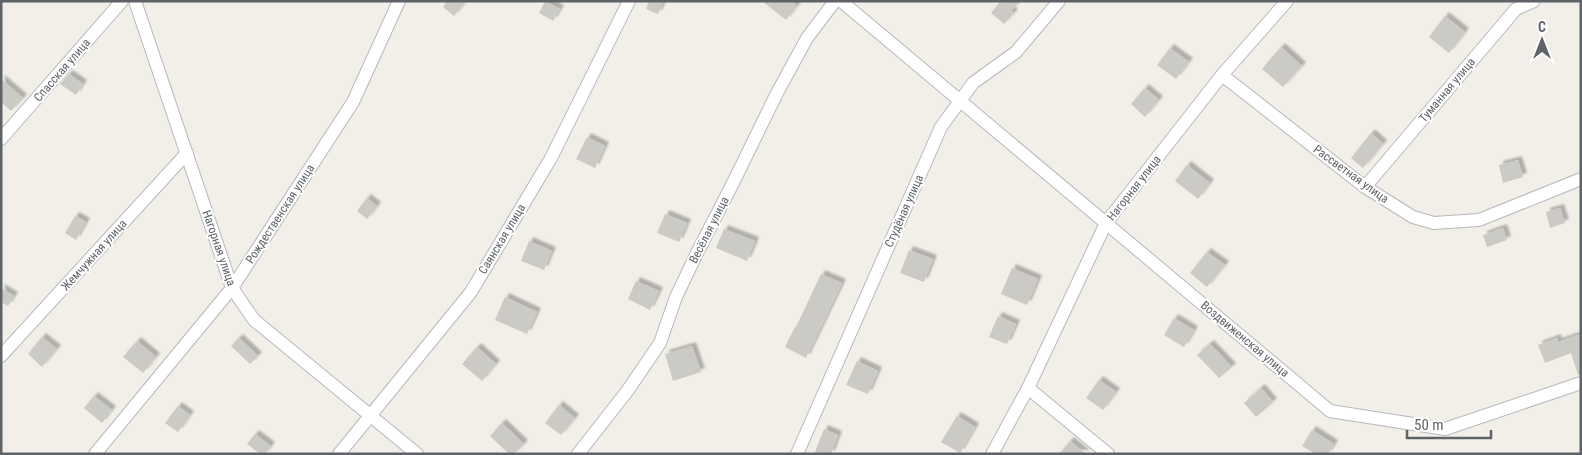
<svg xmlns="http://www.w3.org/2000/svg" width="1582" height="455" viewBox="0 0 1582 455" font-family="'Roboto Condensed',sans-serif">
	<defs>
		<filter id="shadow"><feDropShadow dx="4" dy="-4" stdDeviation="1" flood-color="#0004"/></filter>
	</defs>
	<rect width="100%" height="100%" fill="#f1efe8"/>
	<!-- building -->
	<path fill="#cccac5" filter="url(#shadow)" d="M 447,1 L 466,1 L 454,16 L 443,7 Z
		M 545,1 L 560,9 L 553,21 L 539,13 Z
		M 649,1 L 664,1 L 658,14 L 646,9 Z
		M 762,1 L 791,1 L 797,6 L 786,20 Z
		M 1001,1 L 1020,1 L 1011,11 L 1014,13 L 1004,24 L 991,13 Z
		M 1445,16 L 1465,32 L 1449,53 L 1429,37 Z
		M 1281,47 L 1302,66 L 1283,87 L 1262,69 Z
		M 1170,48 L 1189,62 L 1176,79 L 1157,65 Z
		M 69,74 L 83,84 L 76,95 L 60,84 Z
		M 1,79 L 23,98 L 11,111 L 1,102 Z
		M 1145,88 L 1159,100 L 1145,117 L 1131,104 Z
		M 1371,133 L 1383,144 L 1363,168 L 1351,158 Z
		M 587,137 L 605,146 L 595,168 L 576,159 Z
		M 1518,160 L 1523,177 L 1503,183 L 1499,165 Z
		M 1187,165 L 1210,183 L 1198,199 L 1175,181 Z
		M 367,198 L 377,206 L 367,219 L 357,211 Z
		M 1560,208 L 1565,223 L 1550,228 L 1546,212 Z
		M 665,214 L 687,223 L 679,242 L 657,233 Z
		M 75,216 L 86,222 L 76,240 L 65,233 Z
		M 1503,228 L 1507,240 L 1487,247 L 1483,235 Z
		M 724,229 L 755,241 L 747,261 L 716,248 Z
		M 529,241 L 552,251 L 544,270 L 521,261 Z
		M 909,250 L 933,259 L 924,282 L 900,273 Z
		M 1207,252 L 1225,265 L 1207,287 L 1190,273 Z
		M 1012,268 L 1038,279 L 1027,305 L 1001,294 Z
		M 821,274 L 842,283 L 806,358 L 785,347 L 795,327 L 796,327 Z
		M 636,281 L 659,291 L 650,310 L 628,299 Z
		M 1,288 L 14,296 L 8,306 L 1,302 Z
		M 505,297 L 537,312 L 527,334 L 495,320 Z
		M 998,316 L 1016,324 L 1007,344 L 989,337 Z
		M 1174,318 L 1194,330 L 1184,347 L 1164,335 Z
		M 1581,334 L 1581,375 L 1578,375 L 1571,353 L 1545,363 L 1538,345 L 1557,338 L 1558,342 Z
		M 42,337 L 57,349 L 42,367 L 28,354 Z
		M 239,338 L 258,356 L 250,364 L 231,346 Z
		M 137,341 L 156,357 L 143,373 L 123,357 Z
		M 1210,344 L 1232,367 L 1219,378 L 1197,355 Z
		M 692,346 L 701,372 L 673,381 L 665,354 Z
		M 477,347 L 496,364 L 482,381 L 462,364 Z
		M 857,361 L 878,371 L 868,394 L 846,385 Z
		M 1099,380 L 1116,392 L 1103,410 L 1086,398 Z
		M 1261,388 L 1273,402 L 1256,417 L 1244,403 Z
		M 94,396 L 112,410 L 102,423 L 84,408 Z
		M 559,405 L 575,418 L 561,435 L 545,423 Z
		M 178,406 L 190,415 L 178,432 L 165,423 Z
		M 957,416 L 975,427 L 960,453 L 941,442 Z
		M 502,423 L 524,444 L 514,454 L 509,454 L 490,436 Z
		M 824,429 L 838,435 L 831,454 L 819,454 L 815,452 Z
		M 1312,430 L 1334,444 L 1328,454 L 1315,454 L 1302,446 Z
		M 255,434 L 271,446 L 265,454 L 260,454 L 247,444 Z
		M 1070,441 L 1086,454 L 1059,454 Z"/>
	<g fill="none" stroke-linecap="round" stroke-linejoin="round">
		<defs>
			<path id="minor" d="M 135,1 L 232,288 L 254,320 L 417,454
				M 841,1 L 1330,411 L 1445,429 L 1581,383
				M 1222,75 L 1365,187 L 1413,217 L 1434,223 L 1479,220 L 1581,179
				M 1,139 L 122,1
				M 1365,187 L 1516,9 L 1534,1
				M 1,356 L 187,153
				M 1028,388 L 1108,454
				M 95,454 L 232,288 L 353,102 L 399,1
				M 339,454 L 471,292 L 551,158 L 629,1
				M 578,454 L 628,390 L 660,343 L 676,297 L 698,251 L 733,183 L 777,93 L 807,38 L 835,1
				M 797,454 L 941,127 L 973,83 L 1016,52 L 1059,1
				M 992,454 L 1028,388 L 1106,223 L 1222,75 L 1287,1"/>
		</defs>
		<!-- minor casing -->
		<use href="#minor" stroke="#b5b8bc" stroke-width="14"/>
		<!-- minor -->
		<use href="#minor" stroke="#fff" stroke-width="12"/>
	</g>
	<g text-anchor="middle" stroke-width="4" stroke-linejoin="round" paint-order="stroke">
		<!-- street labels -->
		<g font-size="12" fill="#5f6368" stroke="#fff">
			<text transform="translate(62 70) rotate(-49)" y="4">Спасская улица</text>
			<text transform="translate(1447 90) rotate(-50)" y="4">Туманная улица</text>
			<text transform="translate(1351 174) rotate(36)" y="4">Рассветная улица</text>
			<text transform="translate(1134 188) rotate(-52)" y="4">Нагорная улица</text>
			<text transform="translate(904 211) rotate(-66)" y="4">Студёная улица</text>
			<text transform="translate(280 214) rotate(-57)" y="4">Рождественская улица</text>
			<text transform="translate(709 230) rotate(-63)" y="4">Весёлая улица</text>
			<text transform="translate(502 239) rotate(-59)" y="4">Саянская улица</text>
			<text transform="translate(219 248) rotate(71)" y="4">Нагорная улица</text>
			<text transform="translate(94 255) rotate(-48)" y="4">Жемчужная улица</text>
			<text transform="translate(1245 339) rotate(40)" y="4">Воздвиженская улица</text>
		</g>
	</g>
	<!-- border -->
	<rect width="1582" height="455" fill="none" stroke="#5f6368" stroke-width="5"/>
	<!-- north arrow -->
	<g transform="translate(1542 40)" stroke="#ffffff" stroke-width="4" paint-order="stroke">
	<path d="M0-4L9 19L0 12L-9 19Z" fill="#5f6368"/>
	<text y="-8" font-size="14" font-weight="bold" text-anchor="middle" fill="#5f6368">С</text>
	</g>
	<!-- scale -->
	<path d="M1407 430v8h84v-8" fill="none" stroke="#5f6368" stroke-width="2.5"/>
	<text x="1414" y="430" font-size="15" fill="#5f6368" stroke="#ffffff" stroke-width="4" paint-order="stroke">50 m</text>
</svg>
